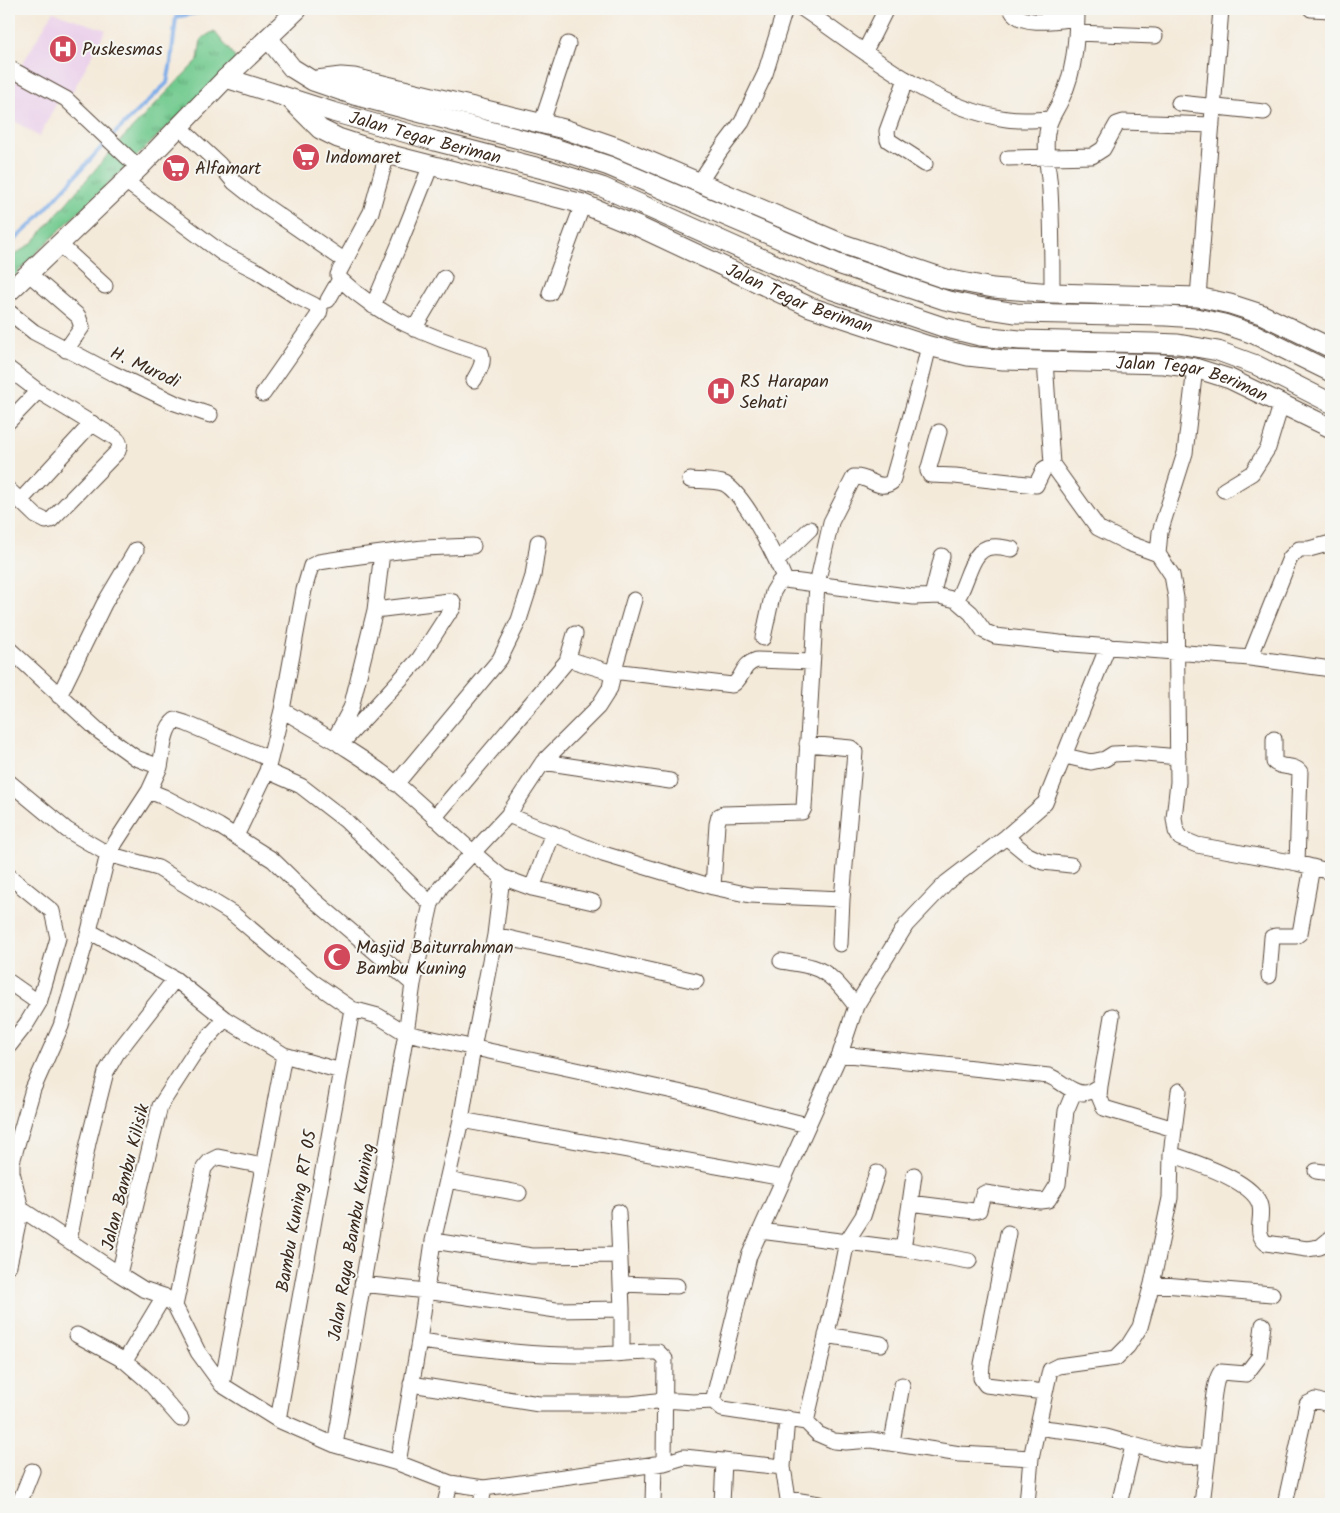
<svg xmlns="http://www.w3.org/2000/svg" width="1340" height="1513" viewBox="0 0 1340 1513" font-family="Kalam,sans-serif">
	<defs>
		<pattern id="grass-tufts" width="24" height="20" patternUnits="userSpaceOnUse" patternTransform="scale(1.25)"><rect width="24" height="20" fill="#72ca8f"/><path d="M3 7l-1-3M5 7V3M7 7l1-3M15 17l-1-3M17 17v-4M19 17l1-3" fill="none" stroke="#5fa474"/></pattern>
	</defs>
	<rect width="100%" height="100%" fill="#f6f6f2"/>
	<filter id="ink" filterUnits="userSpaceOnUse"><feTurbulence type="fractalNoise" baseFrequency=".02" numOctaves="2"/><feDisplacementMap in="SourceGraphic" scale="10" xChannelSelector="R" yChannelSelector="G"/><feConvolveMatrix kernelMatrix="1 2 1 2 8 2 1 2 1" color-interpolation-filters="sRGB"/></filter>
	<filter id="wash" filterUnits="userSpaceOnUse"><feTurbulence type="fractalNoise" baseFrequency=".0096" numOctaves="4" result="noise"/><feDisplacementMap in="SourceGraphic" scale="20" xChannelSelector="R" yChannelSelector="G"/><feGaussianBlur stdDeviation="1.12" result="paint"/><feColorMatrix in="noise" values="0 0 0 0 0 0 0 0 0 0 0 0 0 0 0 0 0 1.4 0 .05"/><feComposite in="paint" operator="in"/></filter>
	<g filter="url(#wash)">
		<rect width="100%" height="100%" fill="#f4eada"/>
		<!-- built -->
		<path fill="#ebd1eb" d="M 53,12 L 106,30 L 69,98 L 20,68 Z
			M 9,77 L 58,100 L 39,137 L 9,117 Z"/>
		<!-- grass -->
		<path fill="url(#grass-tufts)" stroke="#567a56" d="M 214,31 L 234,56 L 236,61 L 36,253 L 9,282 L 9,259 L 33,242 L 117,144 L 198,60 L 201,39 Z"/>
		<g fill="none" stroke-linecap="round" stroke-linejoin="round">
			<!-- stream -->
			<path stroke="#7eade8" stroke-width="4" d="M 112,136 L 167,83 L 171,62 L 176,17 L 216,9
				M 9,245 L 34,222 L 107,141"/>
		</g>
	</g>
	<g filter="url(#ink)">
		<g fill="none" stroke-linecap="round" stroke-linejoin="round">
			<defs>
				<path id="minor" d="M 803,9 C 865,51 931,108 1007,119 C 1021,121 1036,120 1050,119
					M 1011,9 C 1019,28 1060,20 1077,18
					M 1311,9 L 1331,10
					M 1077,33 L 1155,36
					M 865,51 L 886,9
					M 9,68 L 66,99 L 139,168
					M 906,79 L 887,131 L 888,140 L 925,164
					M 1179,103 L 1264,112
					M 542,122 L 568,44
					M 179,127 L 219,164 L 234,182 L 258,201 L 345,261
					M 387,154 L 371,212 L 340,270 L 338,275 L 340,279 C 380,317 429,337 481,353 C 485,362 479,371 474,380
					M 1008,158 L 1092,156 L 1103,149 L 1117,124 L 1123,122 L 1212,125
					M 125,181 L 222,253 L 257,271 L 294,295 L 314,305 L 320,310 L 319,314 L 263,394
					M 699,183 L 720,151 L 742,122 L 765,74 L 785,9
					M 58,243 L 105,286
					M 28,273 L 78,316 L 82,327 L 66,350
					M 550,293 L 583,204
					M 1052,293 C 1052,258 1052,224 1050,190 C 1049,171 1044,152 1047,133 C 1049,117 1056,112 1062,98 C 1075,71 1077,38 1077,9
					M 1198,297 L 1221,9
					M 328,300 L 340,279
					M 373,306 L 399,245 L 431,165
					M 9,312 L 34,332 L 112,373 L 175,403 L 210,415
					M 414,329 L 444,278
					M 1045,361 L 1052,464
					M 1195,368 L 1185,453 L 1160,532 L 1158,554 L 1172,575 L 1176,598 L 1178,782 L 1174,818 L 1176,831 L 1180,838 L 1197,845 L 1297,863 L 1331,872
					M 9,369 L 38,391 L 114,437 C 120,441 121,444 118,451 L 51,520 L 46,521 L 36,516 L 9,490
					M 9,421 L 38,391
					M 939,432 L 928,471 L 930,475 L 955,476 L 1036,485 L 1044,469 L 1052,464 L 1098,528 L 1128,543 L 1158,554
					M 690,480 C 701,481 716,480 725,484 C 745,495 776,558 785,580
					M 1224,490 L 1252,473 L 1268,448 L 1281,405
					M 20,501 L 92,423
					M 777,561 L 810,529
					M 932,596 L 942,556
					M 634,600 L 613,673 L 610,688 L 598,707 L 543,762 L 508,815 L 441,887 L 431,904 L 413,984 L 406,1033 L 678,1092 L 807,1125
					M 956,600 C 968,585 970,548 992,547 C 999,546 1006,548 1012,549
					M 763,638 L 773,592 L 779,582 L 785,580 L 914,597 L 939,596 L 956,600 L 971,613 L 984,631 L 995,636 L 1060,643 L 1250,658 L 1331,669
					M 9,649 L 100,732 L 136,758 L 160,767 L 149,791 L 108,854 L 89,931 L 61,1026 L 33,1089 L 12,1162 L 12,1172 L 21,1209 L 119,1274 L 143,1289 L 164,1296 L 175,1306 L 198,1352 L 222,1385 L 278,1420 L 335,1445 L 398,1463 L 450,1483 L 484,1488 L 664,1463 L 684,1457 L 783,1467 L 788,1499 L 819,1504
					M 1250,658 L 1290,558 L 1299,549 L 1309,549 L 1331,543
					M 568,659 L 613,673 L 621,672 L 732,685 C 744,679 740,665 757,660 L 812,662
					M 59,696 L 104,604 L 136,550
					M 282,710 C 321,733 361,755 397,784 C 433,814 465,848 502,877 L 495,935 L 473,1048 L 461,1120 L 433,1241 L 419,1341 L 398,1463
					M 1274,739 L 1274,762 C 1281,769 1294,764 1300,772 L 1297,863
					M 334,740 L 351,708 L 375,610 L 382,553 L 423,548 L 473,546
					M 807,744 L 851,748 L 855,752 L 842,899
					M 340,745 L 419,659 L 448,614 C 452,610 455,607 453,602 L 449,601 L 375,610
					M 1065,756 L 1091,762 L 1105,759 L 1113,754 L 1135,753 L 1178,757
					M 543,762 L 670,781
					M 160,767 C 163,753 163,729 175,720 L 185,723 L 270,759
					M 267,771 L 301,786 L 345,820 L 431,904
					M 9,782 L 67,830 L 108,854 L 158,868 L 233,914 L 313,982 L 352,1009 L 378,1016 L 406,1033 L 335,1445
					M 396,784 L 500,659 L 519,620 L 533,576 L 538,542
					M 149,791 L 164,797 L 219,826 L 273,860 L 314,900 L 413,984
					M 508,815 L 603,854 L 713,887 L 750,895 L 842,899 L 840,944
					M 434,818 L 567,661 L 575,634
					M 236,836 L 267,771 L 282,710 L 304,590 L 311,566 L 319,562 L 345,558 L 382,553
					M 1006,837 L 1028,855 L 1043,862 L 1071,865
					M 9,876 L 52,911 L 58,938 L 39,1003 L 27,1023 L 9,1046
					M 502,877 L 532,888 L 593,902
					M 713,887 L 717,824 L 719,816 L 723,814 L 802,812 L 804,808 L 817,584 L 831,522 L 854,477 C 868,475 878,492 892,482 L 920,383 L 929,346
					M 532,888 L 553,833
					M 89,931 L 175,979 L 225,1019 L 284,1055 L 341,1071
					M 495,935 L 696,981
					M 781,961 C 791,963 803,964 812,967 C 832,973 844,991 856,1006
					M 1269,976 L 1272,937 L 1275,936 L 1296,936 L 1300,933 L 1312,867
					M 9,982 L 39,1003
					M 840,1054 L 1049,1076 C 1062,1081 1075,1097 1089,1092 C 1093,1090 1096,1088 1100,1086 L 1112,1016
					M 1100,1086 L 1099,1096 L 1104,1108 L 1174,1129
					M 461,1120 L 783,1178
					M 1171,1154 C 1193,1162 1255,1181 1260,1206 C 1263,1219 1254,1233 1266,1243 L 1307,1249 L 1320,1247 L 1331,1238
					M 1316,1171 L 1331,1173
					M 447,1180 L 519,1193
					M 910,1203 L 914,1175
					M 618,1212 L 622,1309 L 622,1352
					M 760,1231 L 903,1249 L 910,1203 L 974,1211 L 979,1210 L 983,1194 L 985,1193 L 1040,1201 L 1048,1200 L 1058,1184 L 1066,1111 L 1074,1092
					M 1008,1233 L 982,1364 L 981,1378 L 986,1385 L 1044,1392
					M 69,1241 L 88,1143 L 106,1072 L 117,1053 L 175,979
					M 433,1241 L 532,1256 L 620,1255
					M 903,1249 L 969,1261
					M 9,1265 L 21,1209
					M 119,1274 L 160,1106 L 195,1052 L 225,1019
					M 362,1284 L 426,1291 L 556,1310 L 622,1309
					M 621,1284 L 677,1286
					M 1152,1284 L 1272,1294
					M 175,1306 L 204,1168 L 210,1161 L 218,1157 L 263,1166
					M 77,1335 L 125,1361 L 147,1380 L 181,1419
					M 826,1335 L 881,1344
					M 419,1341 C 476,1348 532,1356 589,1355 C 612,1355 635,1351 658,1352 L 665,1359 L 664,1463
					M 125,1361 L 164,1296
					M 411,1384 L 539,1404 L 631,1404 L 664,1400 L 693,1402 L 713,1401 L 722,1409 L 806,1422 L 818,1434 L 834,1441 L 846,1442 L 871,1440 L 960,1454 L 1031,1458
					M 222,1385 L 284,1055
					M 713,1401 L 749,1256 L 840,1054 L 856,1006 L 906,925 L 946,883 L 1006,837 L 1045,803 L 1108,646
					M 278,1420 L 352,1009
					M 806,1422 L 839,1281 L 847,1241 L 863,1216 L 877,1173
					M 1038,1427 C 1062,1431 1087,1432 1110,1438 C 1137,1445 1181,1463 1208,1454 C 1210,1438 1212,1380 1221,1372 L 1246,1374 L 1259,1357 L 1263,1325
					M 892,1442 L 902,1385
					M 783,1467 L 787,1418
					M 19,1504 L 32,1471
					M 445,1504 L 450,1483
					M 481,1504 L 484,1488
					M 653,1504 L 654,1464
					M 722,1504 L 724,1461
					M 1027,1504 L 1031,1458 L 1050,1370 L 1058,1366 L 1116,1358 L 1128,1346 L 1140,1327 L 1152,1284 L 1170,1198 L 1171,1154 L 1179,1091
					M 1119,1504 L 1133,1446
					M 1202,1504 L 1208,1454
					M 1285,1504 L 1307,1404 L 1315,1400 L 1331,1405"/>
				<g id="major">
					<path d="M 268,38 L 292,68 L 313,81 L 354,95 L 557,149 L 609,166 L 838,264 L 945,300 L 977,307 L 1016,313 L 1166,316 L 1196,318 L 1224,324 L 1254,334 L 1331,372"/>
					<path id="s1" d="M 226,78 L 333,112 L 435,141 L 551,171 L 602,187 L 830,289 L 943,327 L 980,336 L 1020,340 L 1153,343 L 1178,344 L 1218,351 L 1256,365 L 1331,403"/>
					<path d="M 317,80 L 341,77 L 354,78 L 564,129 L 616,147 L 843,244 L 946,279 L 993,288 L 1052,293 L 1198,297 L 1230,304 L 1261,314 L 1331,348"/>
					<path id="s2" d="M 292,101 L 320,129 L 338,138 L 387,154 L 583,204 L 639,227 L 810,307 L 929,346 L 968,356 L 1003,360 L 1164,364 L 1195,368 L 1230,379 L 1331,428"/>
					<path d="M 9,292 L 139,168 L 226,78 L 298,9"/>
				</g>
			</defs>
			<!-- minor casing -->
			<use href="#minor" stroke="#57473a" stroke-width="17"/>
			<!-- major casing -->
			<use href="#major" stroke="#57473a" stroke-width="21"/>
			<!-- minor -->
			<use href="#minor" stroke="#fff" stroke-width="15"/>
			<!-- major -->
			<use href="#major" stroke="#fff" stroke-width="19"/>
		</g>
	</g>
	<!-- icons -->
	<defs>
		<symbol id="hospital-disc" viewBox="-11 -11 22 22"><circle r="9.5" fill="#d1495b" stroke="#f6f6f2"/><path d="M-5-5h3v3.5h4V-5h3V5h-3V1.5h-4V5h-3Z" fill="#fff"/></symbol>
		<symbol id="supermarket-disc" viewBox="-11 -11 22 22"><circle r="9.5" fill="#d1495b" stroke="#f6f6f2"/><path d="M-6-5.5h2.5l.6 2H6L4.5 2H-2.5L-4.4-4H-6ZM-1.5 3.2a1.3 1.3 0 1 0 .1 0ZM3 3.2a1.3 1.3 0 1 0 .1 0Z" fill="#fff"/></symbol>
		<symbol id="mosque-disc" viewBox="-11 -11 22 22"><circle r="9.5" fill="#d1495b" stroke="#f6f6f2"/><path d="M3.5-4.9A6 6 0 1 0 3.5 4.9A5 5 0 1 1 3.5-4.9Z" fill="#fff"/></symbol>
	</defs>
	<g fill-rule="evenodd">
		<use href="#hospital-disc" x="47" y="33" width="32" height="32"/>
		<use href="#supermarket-disc" x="290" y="141" width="32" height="32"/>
		<use href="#supermarket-disc" x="160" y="152" width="32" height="32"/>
		<use href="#hospital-disc" x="705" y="375" width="32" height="32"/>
		<use href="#mosque-disc" x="321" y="941" width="32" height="32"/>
	</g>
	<g text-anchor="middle" stroke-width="4" stroke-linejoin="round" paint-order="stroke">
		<!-- poi labels -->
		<g font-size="18" fill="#3b2a1e" stroke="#f6f6f2" text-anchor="start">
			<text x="82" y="55">Puskesmas</text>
			<text x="325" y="163">Indomaret</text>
			<text x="195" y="174">Alfamart</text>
			<text x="740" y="387">RS Harapan<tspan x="740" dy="21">Sehati</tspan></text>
			<text x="356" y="953">Masjid Baiturrahman<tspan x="356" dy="21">Bambu Kuning</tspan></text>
		</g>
		<!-- street labels -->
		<g font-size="18" fill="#3b2a1e" stroke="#f6f6f2">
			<text dy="6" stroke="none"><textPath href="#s1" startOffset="208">Jalan Tegar Beriman</textPath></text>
			<text dy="6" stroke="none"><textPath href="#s2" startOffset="550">Jalan Tegar Beriman</textPath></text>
			<text transform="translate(145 367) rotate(25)" y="6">H. Murodi</text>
			<text dy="6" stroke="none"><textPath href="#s2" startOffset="955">Jalan Tegar Beriman</textPath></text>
			<text transform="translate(125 1177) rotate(-76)" y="6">Jalan Bambu Kilisik</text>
			<text transform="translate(296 1211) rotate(-80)" y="6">Bambu Kuning RT 05</text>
			<text transform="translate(351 1242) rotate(-80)" y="6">Jalan Raya Bambu Kuning</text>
		</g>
	</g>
	<!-- margin -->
	<rect width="1340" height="1513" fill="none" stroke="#f6f6f2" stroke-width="30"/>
</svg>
